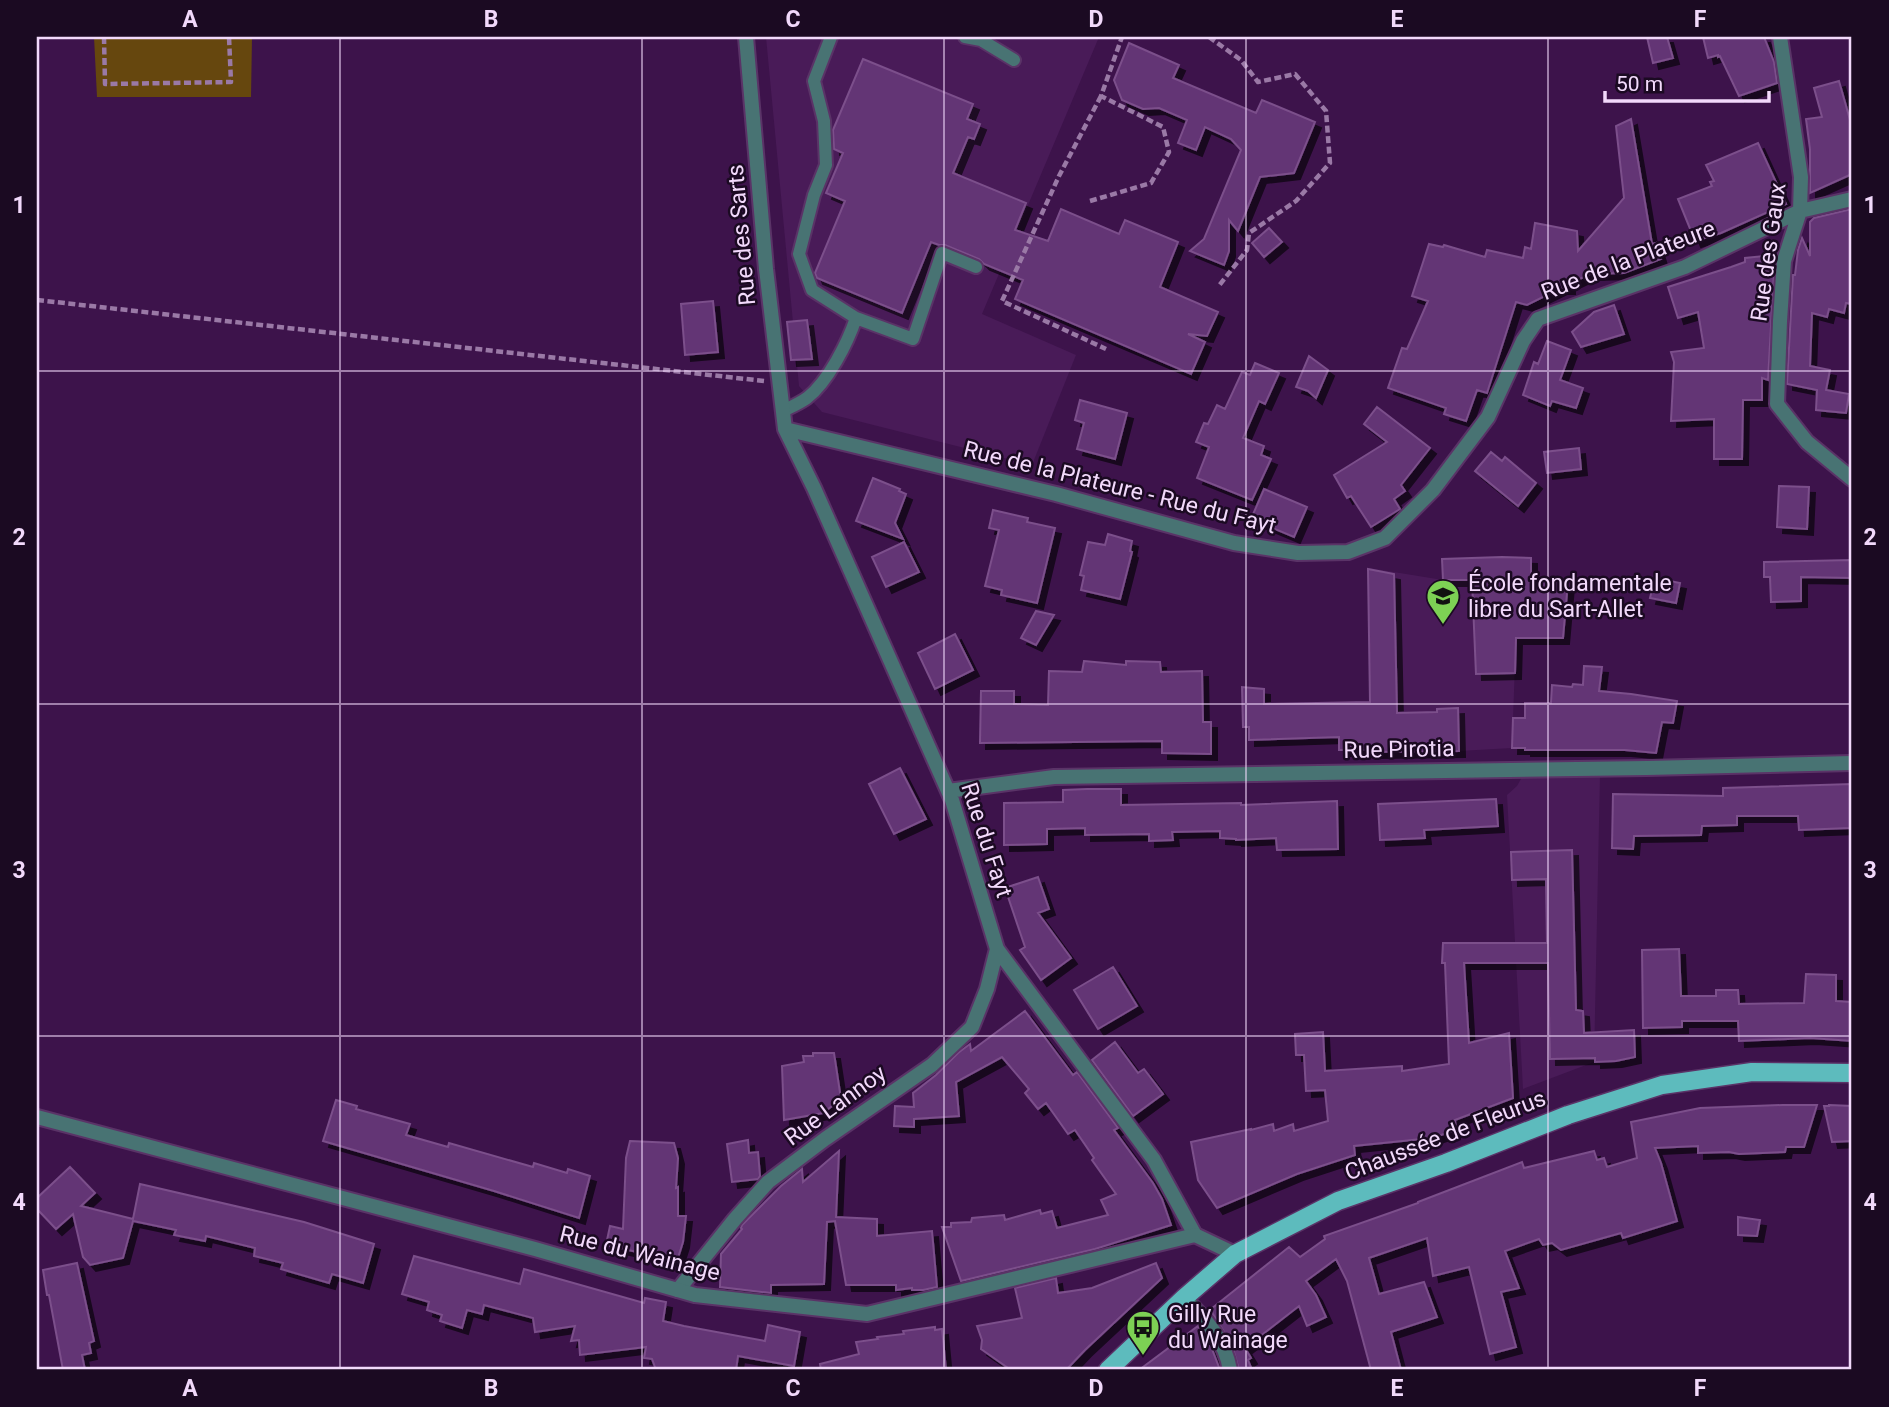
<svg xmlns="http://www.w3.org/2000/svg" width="1889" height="1407" viewBox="0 0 1889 1407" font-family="Roboto,sans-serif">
	<defs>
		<filter id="shadow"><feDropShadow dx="6" dy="6" stdDeviation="0" flood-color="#0009"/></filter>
	</defs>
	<rect width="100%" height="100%" fill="#3d134b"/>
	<!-- built -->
	<path fill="#491b58" d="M 766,37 L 1099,37 L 982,314 L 1076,355 L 1032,465 L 822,412 L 799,386 Z
		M 1369,568 L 1443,580 L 1518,578 L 1512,748 L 1459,751 L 1371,753 Z
		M 1600,775 L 1594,1062 L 1523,1089 L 1507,795 L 1517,786 L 1522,777 Z"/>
	<!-- green -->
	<path fill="#66470e" d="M 94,37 L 252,37 L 251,97 L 97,97 Z"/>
	<!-- building -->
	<path fill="#643475" stroke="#7b4f8b" stroke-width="2" filter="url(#shadow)" d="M 1647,37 L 1667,37 L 1673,58 L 1653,63 Z
		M 1703,37 L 1764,37 L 1774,62 L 1777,83 L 1739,96 L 1720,56 L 1718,57 L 1718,55 L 1708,58 Z
		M 1129,43 L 1179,65 L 1173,78 L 1256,113 L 1262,100 L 1315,122 L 1294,173 L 1260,177 L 1238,231 L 1229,220 L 1229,251 L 1224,265 L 1190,251 L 1204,239 L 1241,150 L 1231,139 L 1205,127 L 1196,150 L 1178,143 L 1187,120 L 1159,108 L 1143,109 L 1122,100 L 1114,80 Z
		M 863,59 L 973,104 L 967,119 L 980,124 L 974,139 L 968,137 L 953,173 L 1026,203 L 1015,230 L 1048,241 L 1061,209 L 1119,234 L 1125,220 L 1178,242 L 1160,287 L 1218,312 L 1207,336 L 1188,334 L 1205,342 L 1191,374 L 1015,299 L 1023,280 L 984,264 L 979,259 L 945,245 L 939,245 L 931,242 L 902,313 L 817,278 L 815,273 L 845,201 L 826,193 L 843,153 L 834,149 L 833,130 Z
		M 1839,81 L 1852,127 L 1852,174 L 1810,193 L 1810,149 L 1806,119 L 1822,117 L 1814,88 Z
		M 1631,119 L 1652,244 L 1656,243 L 1661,259 L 1624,273 L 1590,274 L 1569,284 L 1569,288 L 1561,288 L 1527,305 L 1516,302 L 1487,393 L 1477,390 L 1466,421 L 1444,414 L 1446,408 L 1388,388 L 1402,348 L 1407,349 L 1428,301 L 1412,296 L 1429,244 L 1443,247 L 1444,245 L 1485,257 L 1487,250 L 1523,258 L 1525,247 L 1531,249 L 1535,223 L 1577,231 L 1578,251 L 1624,198 L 1616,126 Z
		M 1758,143 L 1786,204 L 1721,233 L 1695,241 L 1678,199 L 1712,186 L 1710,182 L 1714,181 L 1706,165 Z
		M 1852,209 L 1852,304 L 1846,303 L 1844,313 L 1829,309 L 1827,317 L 1812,313 L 1810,366 L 1830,370 L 1826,390 L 1849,394 L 1846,413 L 1816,410 L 1817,390 L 1787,384 L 1793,275 L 1795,275 L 1798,250 L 1802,238 L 1810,256 L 1810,222 L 1814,218 Z
		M 1269,228 L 1282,242 L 1264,257 L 1252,243 Z
		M 1764,256 L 1765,271 L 1774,272 L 1768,380 L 1762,378 L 1762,400 L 1743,400 L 1742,459 L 1714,459 L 1714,419 L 1671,421 L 1674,362 L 1671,352 L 1704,348 L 1698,312 L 1678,318 L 1668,287 L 1731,267 L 1745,262 L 1745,258 Z
		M 713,301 L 718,352 L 685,355 L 681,304 Z
		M 1614,305 L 1624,334 L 1581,347 L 1572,332 L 1594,312 Z
		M 807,320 L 812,359 L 791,360 L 787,322 Z
		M 1547,341 L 1571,350 L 1560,380 L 1583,388 L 1576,408 L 1552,401 L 1550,406 L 1523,395 L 1534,362 L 1538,364 Z
		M 1309,356 L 1328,370 L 1316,398 L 1308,391 L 1296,387 Z
		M 1255,363 L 1279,373 L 1265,404 L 1259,401 L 1243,438 L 1264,446 L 1261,455 L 1271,459 L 1252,500 L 1197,478 L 1209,447 L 1196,442 L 1204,423 L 1208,424 L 1217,405 L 1225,409 L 1242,372 L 1250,375 Z
		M 1080,400 L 1127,413 L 1115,459 L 1077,449 L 1084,423 L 1075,420 Z
		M 1377,407 L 1430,448 L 1401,485 L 1405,491 L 1394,499 L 1400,509 L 1371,527 L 1351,496 L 1347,498 L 1334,475 L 1387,442 L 1364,424 Z
		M 1579,448 L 1581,469 L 1547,473 L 1544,452 Z
		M 1491,452 L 1502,461 L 1505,457 L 1536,483 L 1518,506 L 1475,471 Z
		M 873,478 L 900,489 L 899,491 L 906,494 L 895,523 L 903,539 L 856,521 Z
		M 1779,486 L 1809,487 L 1807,529 L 1777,527 Z
		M 1264,489 L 1307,507 L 1294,537 L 1251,519 Z
		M 993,510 L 1028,518 L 1027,522 L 1055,528 L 1037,603 L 1001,595 L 1002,590 L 985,586 L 999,530 L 989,528 Z
		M 1108,534 L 1132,541 L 1130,551 L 1132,552 L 1120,599 L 1081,590 L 1084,576 L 1080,575 L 1088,542 L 1105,545 Z
		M 904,542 L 919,572 L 886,587 L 872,557 Z
		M 1502,557 L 1531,558 L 1531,579 L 1557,580 L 1557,582 L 1568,582 L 1563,638 L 1516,638 L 1515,673 L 1476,674 L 1472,580 L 1443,580 L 1442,559 Z
		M 1852,560 L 1852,578 L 1801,577 L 1801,601 L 1771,602 L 1770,577 L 1764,577 L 1764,562 Z
		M 1368,569 L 1394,574 L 1397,713 L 1437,712 L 1437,709 L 1458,708 L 1459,751 L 1371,752 L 1371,750 L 1339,750 L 1339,737 L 1249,740 L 1249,727 L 1243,727 L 1242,687 L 1264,689 L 1264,704 L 1370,702 Z
		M 1655,578 L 1680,583 L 1676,603 L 1650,598 Z
		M 1036,611 L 1054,615 L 1036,645 L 1021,638 Z
		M 955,634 L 973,670 L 935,689 L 918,653 Z
		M 1084,661 L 1126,665 L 1126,661 L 1160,662 L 1161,672 L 1202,671 L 1203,722 L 1211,722 L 1211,754 L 1162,753 L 1162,741 L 980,743 L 981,691 L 1014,691 L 1014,704 L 1048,705 L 1049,671 L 1082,672 Z
		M 1584,666 L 1602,667 L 1599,691 L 1631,694 L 1677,701 L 1673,723 L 1662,722 L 1656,753 L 1625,750 L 1525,750 L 1525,748 L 1512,748 L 1513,718 L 1525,718 L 1525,703 L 1551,703 L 1552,685 L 1572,687 L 1573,684 L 1583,685 Z
		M 900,768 L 926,819 L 894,834 L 869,784 Z
		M 1852,784 L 1852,820 L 1850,820 L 1850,828 L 1799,830 L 1798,816 L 1737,816 L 1737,825 L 1702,826 L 1701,835 L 1634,836 L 1633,849 L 1612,848 L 1613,794 L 1723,796 L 1723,788 Z
		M 1087,789 L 1121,789 L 1121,805 L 1241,803 L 1241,805 L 1337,801 L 1338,849 L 1277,850 L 1276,838 L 1236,840 L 1236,839 L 1220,838 L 1220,831 L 1172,832 L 1173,840 L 1149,841 L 1149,834 L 1085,835 L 1085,828 L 1047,829 L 1047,844 L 1004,845 L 1004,803 L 1063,802 L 1063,790 Z
		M 1496,799 L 1498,826 L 1424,830 L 1425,838 L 1380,840 L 1378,804 Z
		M 1572,850 L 1576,1010 L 1583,1011 L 1584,1033 L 1634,1030 L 1635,1057 L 1616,1061 L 1595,1062 L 1595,1058 L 1550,1059 L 1548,963 L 1464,963 L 1469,1043 L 1509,1033 L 1513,1098 L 1455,1120 L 1456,1130 L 1432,1138 L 1354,1146 L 1355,1155 L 1297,1174 L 1217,1208 L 1198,1180 L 1191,1142 L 1251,1129 L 1251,1130 L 1273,1124 L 1274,1131 L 1293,1124 L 1294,1131 L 1328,1121 L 1325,1090 L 1306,1091 L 1304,1055 L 1296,1055 L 1295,1034 L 1323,1032 L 1325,1071 L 1402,1066 L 1402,1071 L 1449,1064 L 1445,963 L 1442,963 L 1443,943 L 1547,943 L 1546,879 L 1512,880 L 1511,852 Z
		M 1038,877 L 1049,909 L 1038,913 L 1071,958 L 1041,980 L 1020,950 L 1025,947 L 1005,888 Z
		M 1679,949 L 1681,996 L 1716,996 L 1716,990 L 1738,990 L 1739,1004 L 1804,1003 L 1806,974 L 1836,975 L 1836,1001 L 1852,1002 L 1852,1041 L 1810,1038 L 1739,1041 L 1738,1021 L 1682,1021 L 1682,1027 L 1643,1028 L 1642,950 Z
		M 1113,967 L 1137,1006 L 1098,1029 L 1074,990 Z
		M 1025,1011 L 1073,1075 L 1077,1072 L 1118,1128 L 1114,1130 L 1153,1183 L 1162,1199 L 1171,1225 L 1095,1249 L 961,1281 L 942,1227 L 951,1227 L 951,1223 L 971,1222 L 972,1218 L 1004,1215 L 1005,1220 L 1040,1210 L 1041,1214 L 1052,1211 L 1057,1228 L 1108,1215 L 1101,1200 L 1116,1194 L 1092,1160 L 1094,1158 L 1075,1130 L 1068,1134 L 1046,1103 L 1038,1109 L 1025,1093 L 1029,1089 L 1002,1057 L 956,1082 L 959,1116 L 914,1119 L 914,1127 L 894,1126 L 895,1106 L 914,1107 L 913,1093 L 936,1075 L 958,1053 L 970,1044 L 971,1051 Z
		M 1115,1042 L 1138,1073 L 1144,1069 L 1163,1094 L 1133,1116 L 1092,1060 Z
		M 813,1053 L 834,1053 L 841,1099 L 823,1113 L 784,1120 L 782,1066 L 804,1062 L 803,1056 L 813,1056 Z
		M 336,1100 L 357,1106 L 356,1109 L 410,1124 L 406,1135 L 448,1147 L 449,1143 L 533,1167 L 534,1163 L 567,1173 L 568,1169 L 590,1176 L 579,1218 L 494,1191 L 323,1141 Z
		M 1783,1105 L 1817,1105 L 1804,1147 L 1786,1147 L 1785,1152 L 1739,1154 L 1729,1152 L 1698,1153 L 1698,1146 L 1655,1148 L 1661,1163 L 1677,1221 L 1623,1238 L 1621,1233 L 1561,1250 L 1552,1243 L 1543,1245 L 1539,1239 L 1505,1251 L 1519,1288 L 1501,1292 L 1516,1347 L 1490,1354 L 1469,1267 L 1433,1276 L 1427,1238 L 1369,1258 L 1379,1294 L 1424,1282 L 1437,1317 L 1391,1332 L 1401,1370 L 1371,1370 L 1347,1281 L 1336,1259 L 1306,1281 L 1316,1295 L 1326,1317 L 1307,1326 L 1299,1306 L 1245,1348 L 1251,1358 L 1248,1360 L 1252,1370 L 1239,1370 L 1232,1345 L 1213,1314 L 1211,1309 L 1289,1247 L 1300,1257 L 1325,1239 L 1324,1236 L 1418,1203 L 1418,1202 L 1522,1162 L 1524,1168 L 1594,1151 L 1597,1160 L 1604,1158 L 1607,1167 L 1637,1158 L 1631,1122 L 1700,1108 Z
		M 1829,1105 L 1852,1106 L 1852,1141 L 1832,1142 L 1824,1106 L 1829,1106 Z
		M 748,1140 L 749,1153 L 758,1152 L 760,1176 L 758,1179 L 732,1182 L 727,1144 Z
		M 630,1141 L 674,1143 L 678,1158 L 676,1188 L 678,1187 L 678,1216 L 686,1216 L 683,1242 L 677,1261 L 606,1245 L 610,1226 L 623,1229 L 626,1158 Z
		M 839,1151 L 836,1217 L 877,1219 L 877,1236 L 932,1231 L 937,1287 L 923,1290 L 912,1290 L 912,1288 L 896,1290 L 896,1285 L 846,1285 L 835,1221 L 827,1222 L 824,1284 L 771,1285 L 771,1293 L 720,1287 L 721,1254 L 742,1229 L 741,1228 L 742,1225 L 781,1186 L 802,1169 L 803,1182 Z
		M 70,1167 L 95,1193 L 81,1206 L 133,1219 L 140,1184 L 304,1222 L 374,1244 L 363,1283 L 332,1274 L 329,1283 L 281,1269 L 283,1263 L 254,1256 L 255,1248 L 206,1236 L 205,1241 L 174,1235 L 176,1230 L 133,1221 L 123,1258 L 90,1265 L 83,1257 L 73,1214 L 56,1229 L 37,1209 L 37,1198 Z
		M 1738,1217 L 1760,1220 L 1757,1236 L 1738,1235 Z
		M 414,1256 L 520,1284 L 524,1269 L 644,1303 L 645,1298 L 666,1302 L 663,1321 L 684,1326 L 765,1341 L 768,1325 L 800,1332 L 794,1366 L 738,1356 L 736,1370 L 656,1370 L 652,1359 L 644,1358 L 646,1347 L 580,1355 L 579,1340 L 571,1341 L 575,1326 L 535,1332 L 533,1318 L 484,1305 L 482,1314 L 467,1310 L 462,1328 L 440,1321 L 442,1315 L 427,1310 L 429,1302 L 402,1294 Z
		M 77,1263 L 94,1341 L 89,1343 L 91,1353 L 82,1355 L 85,1370 L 63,1370 L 49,1295 L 47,1295 L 43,1270 Z
		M 1156,1263 L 1162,1278 L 1085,1350 L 1066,1370 L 1011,1370 L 981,1349 L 982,1340 L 977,1326 L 1022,1318 L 1015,1288 L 1056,1278 L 1058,1293 L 1092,1288 Z
		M 1198,1326 L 1210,1344 L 1220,1370 L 1139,1370 Z
		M 935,1327 L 935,1330 L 942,1329 L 946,1370 L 821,1370 L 820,1364 L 859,1354 L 856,1342 L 878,1339 L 877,1337 L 904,1334 L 903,1331 Z"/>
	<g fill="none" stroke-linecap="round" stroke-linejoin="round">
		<defs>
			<path id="service" d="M 831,37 L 814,81 L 824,121 L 826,165 L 814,195 L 799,254 L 812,290 L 856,318
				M 965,37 L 981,40 L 1014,60
				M 783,411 C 791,407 800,403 807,398 C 828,382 848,342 856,318 L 913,339 L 942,253 L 976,267"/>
			<path id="minor" d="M 746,37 L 766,269 L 785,429 L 814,488 L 952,800 L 997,949 L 1154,1160 L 1195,1235
				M 1780,37 L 1801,177 L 1800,211 L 1784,261 L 1780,321 L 1777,404 L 1807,442 L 1852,479
				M 785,429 L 1056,494 L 1234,543 L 1298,553 L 1348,552 L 1385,538 L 1433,490 L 1488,417 L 1523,341 L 1538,319 L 1685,267 L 1800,211 L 1852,199
				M 948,791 L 1054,777 L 1647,768 L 1852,763
				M 678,1290 L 735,1219 L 768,1182 L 825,1139 L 932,1065 L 972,1027 L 987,989 L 997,949
				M 1184,1298 C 1205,1318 1225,1340 1230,1370"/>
			<path id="tertiary" d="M 37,1117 L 535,1249 L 695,1295 L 867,1314 L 1195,1235 L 1235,1254"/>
			<path id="primary" d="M 1108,1370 L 1184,1298 L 1235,1254 L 1338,1201 L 1446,1163 L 1568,1115 L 1662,1085 L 1752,1072 L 1852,1073"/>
		</defs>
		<!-- service casing -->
		<use href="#service" stroke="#5a3367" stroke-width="16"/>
		<!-- minor casing -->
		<use href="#minor" stroke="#5a3367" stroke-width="18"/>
		<!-- tertiary casing -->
		<use href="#tertiary" stroke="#5a3367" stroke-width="18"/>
		<!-- primary casing -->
		<use href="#primary" stroke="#5a3367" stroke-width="21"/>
		<!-- path -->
		<path stroke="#9a79a6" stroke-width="4.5" stroke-dasharray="7 3.5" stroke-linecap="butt" d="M 104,37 L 105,84 L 231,82 L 229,37
			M 1209,37 L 1241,60 L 1258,82 L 1295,74 L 1326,111 L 1330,163 L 1296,201 L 1249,233 L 1247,250 L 1218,287
			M 1101,96 L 1059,176 L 1002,301 L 1106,349
			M 1090,201 L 1151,183 L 1169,152 L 1163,127 L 1101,96 L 1122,37
			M 37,300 L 764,381"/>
		<!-- service -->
		<use href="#service" stroke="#487373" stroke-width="12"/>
		<!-- minor -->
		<use href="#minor" stroke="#487373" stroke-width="14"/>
		<!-- tertiary -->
		<use href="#tertiary" stroke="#487373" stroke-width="14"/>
		<!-- primary -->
		<use href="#primary" stroke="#5dbbbd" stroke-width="18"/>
	</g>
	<!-- grid -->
	<path fill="none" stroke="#f2d9fb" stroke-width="2" stroke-opacity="0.55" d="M 340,37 L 340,1370M 642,37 L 642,1370M 944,37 L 944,1370M 1246,37 L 1246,1370M 1548,37 L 1548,1370M 37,371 L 1852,371M 37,704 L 1852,704M 37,1036 L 1852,1036"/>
	<!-- icons -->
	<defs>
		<symbol id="school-pin" viewBox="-11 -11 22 30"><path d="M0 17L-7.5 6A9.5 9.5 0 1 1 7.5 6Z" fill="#7dd154" stroke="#1b0a22"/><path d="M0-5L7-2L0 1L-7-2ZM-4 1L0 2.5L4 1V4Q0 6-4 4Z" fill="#111"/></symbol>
		<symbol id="bus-pin" viewBox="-11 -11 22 30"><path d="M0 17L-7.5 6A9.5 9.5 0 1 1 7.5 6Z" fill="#7dd154" stroke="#1b0a22"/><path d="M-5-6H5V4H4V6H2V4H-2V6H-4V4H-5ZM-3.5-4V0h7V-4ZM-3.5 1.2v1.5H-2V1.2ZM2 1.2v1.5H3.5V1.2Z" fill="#111"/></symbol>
	</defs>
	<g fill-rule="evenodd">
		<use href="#school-pin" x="1424" y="577" width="38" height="52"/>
		<use href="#bus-pin" x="1124" y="1308" width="38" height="52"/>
	</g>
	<g text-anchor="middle" stroke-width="5" stroke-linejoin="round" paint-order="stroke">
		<!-- street labels -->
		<g font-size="23" fill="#f2d9fb" stroke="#1b0a22">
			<text transform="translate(741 235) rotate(-95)" y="8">Rue des Sarts</text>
			<text transform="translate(1768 252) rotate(-82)" y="8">Rue des Gaux</text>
			<text transform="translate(1628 260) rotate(-21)" y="8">Rue de la Plateure</text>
			<text transform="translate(1120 487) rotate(14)" y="8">Rue de la Plateure - Rue du Fayt</text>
			<text transform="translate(1399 749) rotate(-1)" y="8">Rue Pirotia</text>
			<text transform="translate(987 840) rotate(72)" y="8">Rue du Fayt</text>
			<text transform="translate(835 1105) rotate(-36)" y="8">Rue Lannoy</text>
			<text transform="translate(1445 1135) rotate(-21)" y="8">Chaussée de Fleurus</text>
			<text transform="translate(640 1253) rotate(14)" y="8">Rue du Wainage</text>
		</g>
		<!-- poi labels -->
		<g font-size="23" fill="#f2d9fb" stroke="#1b0a22" text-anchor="start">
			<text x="1468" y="591">École fondamentale<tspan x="1468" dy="26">libre du Sart-Allet</tspan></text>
			<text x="1168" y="1322">Gilly Rue<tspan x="1168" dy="26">du Wainage</tspan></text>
		</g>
	</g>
	<!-- border -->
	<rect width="1889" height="1407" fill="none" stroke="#1b0a22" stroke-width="77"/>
	<!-- scale -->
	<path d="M1605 91v10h164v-10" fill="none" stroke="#f2d9fb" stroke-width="3.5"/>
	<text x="1616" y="91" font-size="21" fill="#f2d9fb" stroke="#1b0a22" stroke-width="5" paint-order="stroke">50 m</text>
	<rect x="38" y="38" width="1812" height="1330" fill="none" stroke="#f2d9fb" stroke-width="2.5"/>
	<g font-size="23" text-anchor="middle" font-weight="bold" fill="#f2d9fb">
		<text x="190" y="27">A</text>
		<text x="491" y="27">B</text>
		<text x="793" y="27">C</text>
		<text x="1096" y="27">D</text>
		<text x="1397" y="27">E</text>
		<text x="1700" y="27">F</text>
		<text x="19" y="213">1</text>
		<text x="1870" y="213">1</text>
		<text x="19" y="545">2</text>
		<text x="1870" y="545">2</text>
		<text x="19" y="878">3</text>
		<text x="1870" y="878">3</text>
		<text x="19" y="1210">4</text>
		<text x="1870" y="1210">4</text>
		<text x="190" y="1396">A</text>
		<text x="491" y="1396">B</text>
		<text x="793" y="1396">C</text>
		<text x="1096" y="1396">D</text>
		<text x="1397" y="1396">E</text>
		<text x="1700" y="1396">F</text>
	</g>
</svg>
